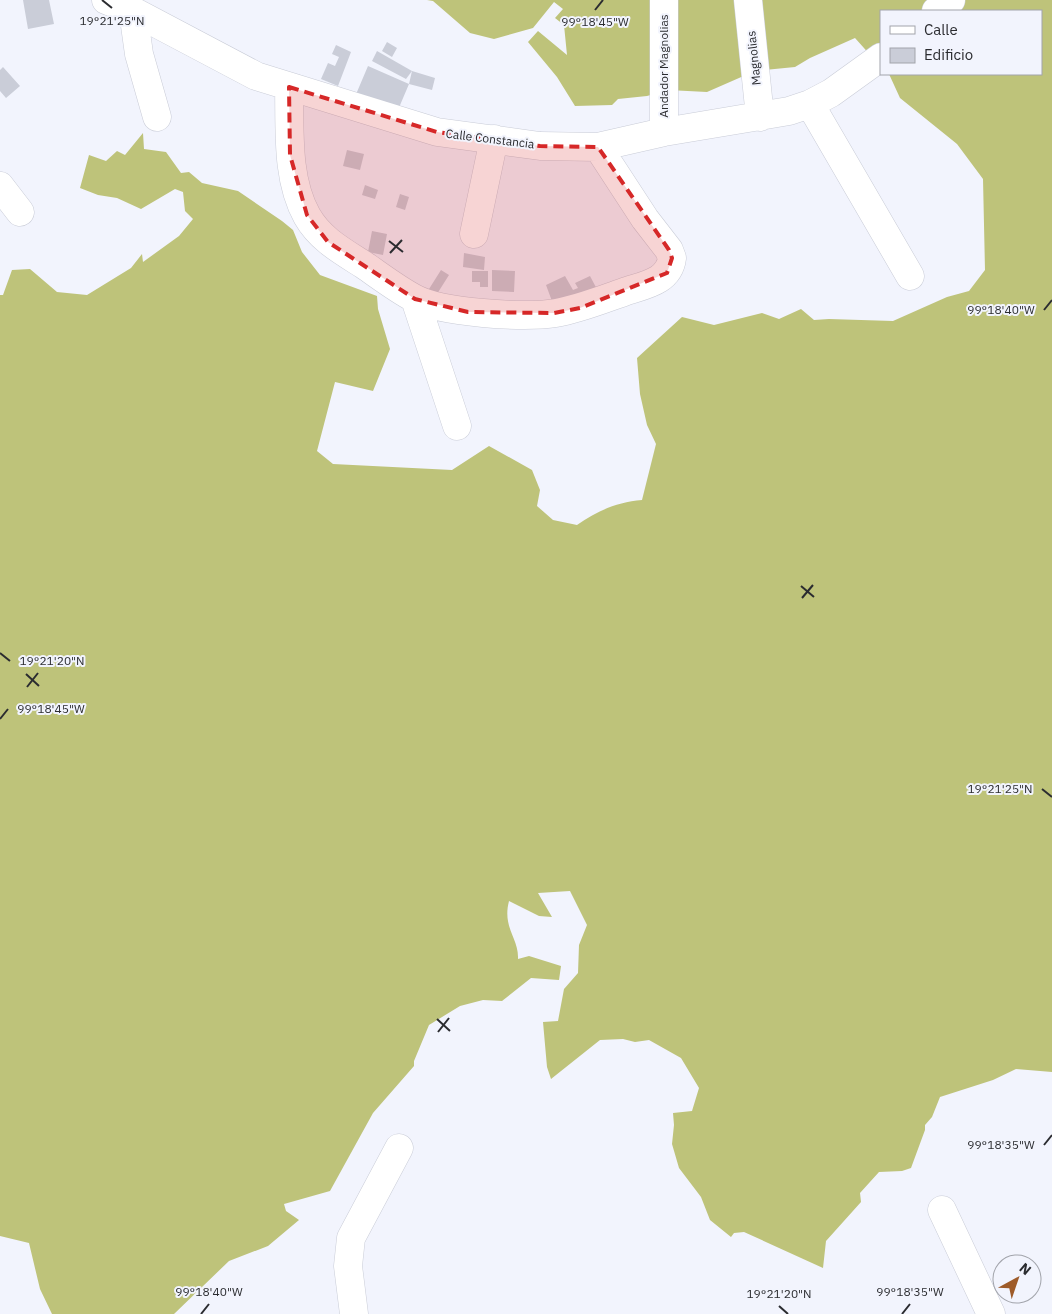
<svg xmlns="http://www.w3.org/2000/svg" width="1052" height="1314" viewBox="0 0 1052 1314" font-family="'IBM Plex Sans',sans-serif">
	<rect width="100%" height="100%" fill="#f2f4fd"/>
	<!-- forest -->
	<path fill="#bec37a" d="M 427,0 L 1052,0 L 1052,1072 L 1016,1069 L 993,1080 L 940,1097 L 932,1117 L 925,1125 L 925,1130 L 911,1168 L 902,1171 L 879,1172 L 860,1193 L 861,1202 L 826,1241 L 823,1268 L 744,1232 L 734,1233 L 731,1237 L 710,1220 L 701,1197 L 679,1168 L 672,1144 L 674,1125 L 673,1113 L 692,1111 L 699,1088 L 681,1058 L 649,1040 L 635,1042 L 623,1039 L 600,1040 L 551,1079 L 547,1067 L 543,1022 L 558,1021 L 564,989 L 578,973 L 579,945 L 587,925 L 570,891 L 538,893 L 552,917 L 539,916 L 509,901 C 502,928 519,938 518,959 L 529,956 L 561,966 L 559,980 L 531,978 L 502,1001 L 483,1000 L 460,1006 L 429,1025 L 414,1061 L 414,1066 L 373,1113 L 330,1191 L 284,1204 L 286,1211 L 299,1220 L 268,1246 L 229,1261 L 174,1314 L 52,1314 L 40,1289 L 29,1243 L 0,1236 L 0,295 L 3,295 L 12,270 L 30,269 L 57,292 L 87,295 L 131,268 L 142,254 L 143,262 L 179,236 L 193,219 L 185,211 L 183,192 L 175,189 L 141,209 L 117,198 L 98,195 L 80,188 L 89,155 L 106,161 L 117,151 L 125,155 L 143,133 L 144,149 L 166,152 L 181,173 L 189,172 L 202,183 L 238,191 L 282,221 L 293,230 L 302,252 L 320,275 L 377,296 L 378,309 L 390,349 L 373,391 L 335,382 L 317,451 L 333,464 L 452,470 L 489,446 L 532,470 L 540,490 L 537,506 L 553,520 L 577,525 C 597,511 617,502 642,500 L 656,444 L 647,425 L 640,394 L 637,358 L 682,317 L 714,325 L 762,313 L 779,319 L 801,309 L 814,320 L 829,319 L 893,321 L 947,297 L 969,291 L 985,270 L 983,179 L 957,144 L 900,98 L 889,74 L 1041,74 L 1041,11 L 881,11 L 881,67 L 855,38 L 810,58 L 795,67 L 755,71 L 707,92 L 668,90 L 647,96 L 618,99 L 612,105 L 575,106 L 557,77 L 528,42 L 538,31 L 567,55 L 564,25 L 555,18 L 563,9 L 554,2 L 533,28 L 494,39 L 470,33 L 433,1 Z"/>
	<!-- building -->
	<path fill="#cacdd8" d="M 23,0 L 49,0 L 54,24 L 28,29 Z
		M 387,42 L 397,48 L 392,57 L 382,51 Z
		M 336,45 L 351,52 L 338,86 L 321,79 L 328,63 L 335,66 L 339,57 L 332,54 Z
		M 377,51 L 412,71 L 406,79 L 372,61 Z
		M 368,66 L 409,84 L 412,71 L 435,78 L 432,90 L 409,84 L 395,117 L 354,99 Z
		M 3,67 L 20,86 L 6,98 L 0,91 L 0,70 Z
		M 347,150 L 364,154 L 360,170 L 343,166 Z
		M 365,185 L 378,190 L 375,199 L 362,195 Z
		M 400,194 L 409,197 L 405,210 L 396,207 Z
		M 372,231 L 387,234 L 383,255 L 368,252 Z
		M 464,253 L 485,257 L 484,270 L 463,267 Z
		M 441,270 L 449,275 L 437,294 L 429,289 Z
		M 492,270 L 515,271 L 514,292 L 492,291 Z
		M 472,271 L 488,271 L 488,287 L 480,287 L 480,282 L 472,282 Z
		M 565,276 L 573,290 L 578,288 L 575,283 L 590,276 L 599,293 L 556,312 L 546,285 Z"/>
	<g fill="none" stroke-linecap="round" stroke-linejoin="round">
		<defs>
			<path id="minor" d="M 106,0 L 133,11 L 256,76 L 437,132 L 540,146 L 598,147 L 664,132 L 789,111 L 810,104 L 831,93 L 881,57
				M 748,0 L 760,117
				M 133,11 L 139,54 L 157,117
				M 936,11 L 951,0
				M 289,87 C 290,129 286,179 307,216 C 320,239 342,251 364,265 C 380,276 397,289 414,298 C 441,313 524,318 556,313 C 579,309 601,300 624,292 C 644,285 669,282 672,258 L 669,250 L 645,219 L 598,147
				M 810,104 L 910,276
				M 664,132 L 664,0
				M 0,186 L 20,212
				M 474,234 L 494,139
				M 415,299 L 457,426
				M 942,1210 L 991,1314
				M 354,1314 L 348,1266 L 351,1238 L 399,1148"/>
		</defs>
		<!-- minor casing -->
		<use href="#minor" stroke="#c9ccd7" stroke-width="29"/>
		<!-- minor -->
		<use href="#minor" stroke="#fff" stroke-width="28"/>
	</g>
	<!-- marked area -->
	<path fill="#d62828" fill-opacity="0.2" stroke="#d62828" stroke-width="4" stroke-dasharray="10 6" stroke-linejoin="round" d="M 289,87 L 437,132 L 540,146 L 598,147 L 669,250 L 672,258 L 667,273 L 580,308 L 554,313 L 468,312 L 415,299 L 328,242 L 307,215 L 290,155 Z"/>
	<!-- ticks -->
	<path fill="none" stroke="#2b2c30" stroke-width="2" d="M 102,0 L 112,8M 595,10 L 603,0M 389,241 L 403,252M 390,253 L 402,240M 1044,310 L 1052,300M 801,586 L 814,597M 802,598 L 813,585M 0,653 L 10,661M 26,674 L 39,686M 27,687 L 38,673M 0,719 L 8,709M 1042,789 L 1052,797M 437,1019 L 450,1031M 438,1032 L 449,1018M 1044,1145 L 1052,1135M 779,1306 L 788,1314M 201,1314 L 209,1304M 902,1314 L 910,1304"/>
	<g text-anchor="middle" stroke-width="4" stroke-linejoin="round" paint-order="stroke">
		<!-- street labels -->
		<g font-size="12" fill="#2b2c30" stroke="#f2f4fd">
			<text transform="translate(754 58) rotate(-96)" y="4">Magnolias</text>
			<text transform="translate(664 66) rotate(-90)" y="4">Andador Magnolias</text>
			<text transform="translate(490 139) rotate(7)" y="4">Calle Constancia</text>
		</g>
	</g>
	<g font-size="12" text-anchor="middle" fill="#2b2c30" stroke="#f2f4fd" stroke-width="4" stroke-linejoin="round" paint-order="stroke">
		<text x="112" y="25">19°21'25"N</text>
		<text x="595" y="26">99°18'45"W</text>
		<text x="1001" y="314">99°18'40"W</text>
		<text x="52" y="665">19°21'20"N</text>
		<text x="51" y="713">99°18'45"W</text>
		<text x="1000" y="793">19°21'25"N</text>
		<text x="1001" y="1149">99°18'35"W</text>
		<text x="209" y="1296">99°18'40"W</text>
		<text x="910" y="1296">99°18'35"W</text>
		<text x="779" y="1298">19°21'20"N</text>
	</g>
	<!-- legend -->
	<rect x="880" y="10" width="162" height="65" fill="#f2f4fd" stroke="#a2a4ab"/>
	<rect x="890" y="26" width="25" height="8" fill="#ffffff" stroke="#a2a4ab"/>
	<text x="924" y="35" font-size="15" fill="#2b2c30">Calle</text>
	<rect x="890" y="48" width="25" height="15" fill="#cacdd8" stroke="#a2a4ab"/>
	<text x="924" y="60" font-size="15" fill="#2b2c30">Edificio</text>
	<!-- north arrow -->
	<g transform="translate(1017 1279) rotate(40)"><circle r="24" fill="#f2f4fd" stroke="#a2a4ab"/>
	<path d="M0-4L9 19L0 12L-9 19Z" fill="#9e5b29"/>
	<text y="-8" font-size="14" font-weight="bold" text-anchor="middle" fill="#2b2c30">N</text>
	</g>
</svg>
